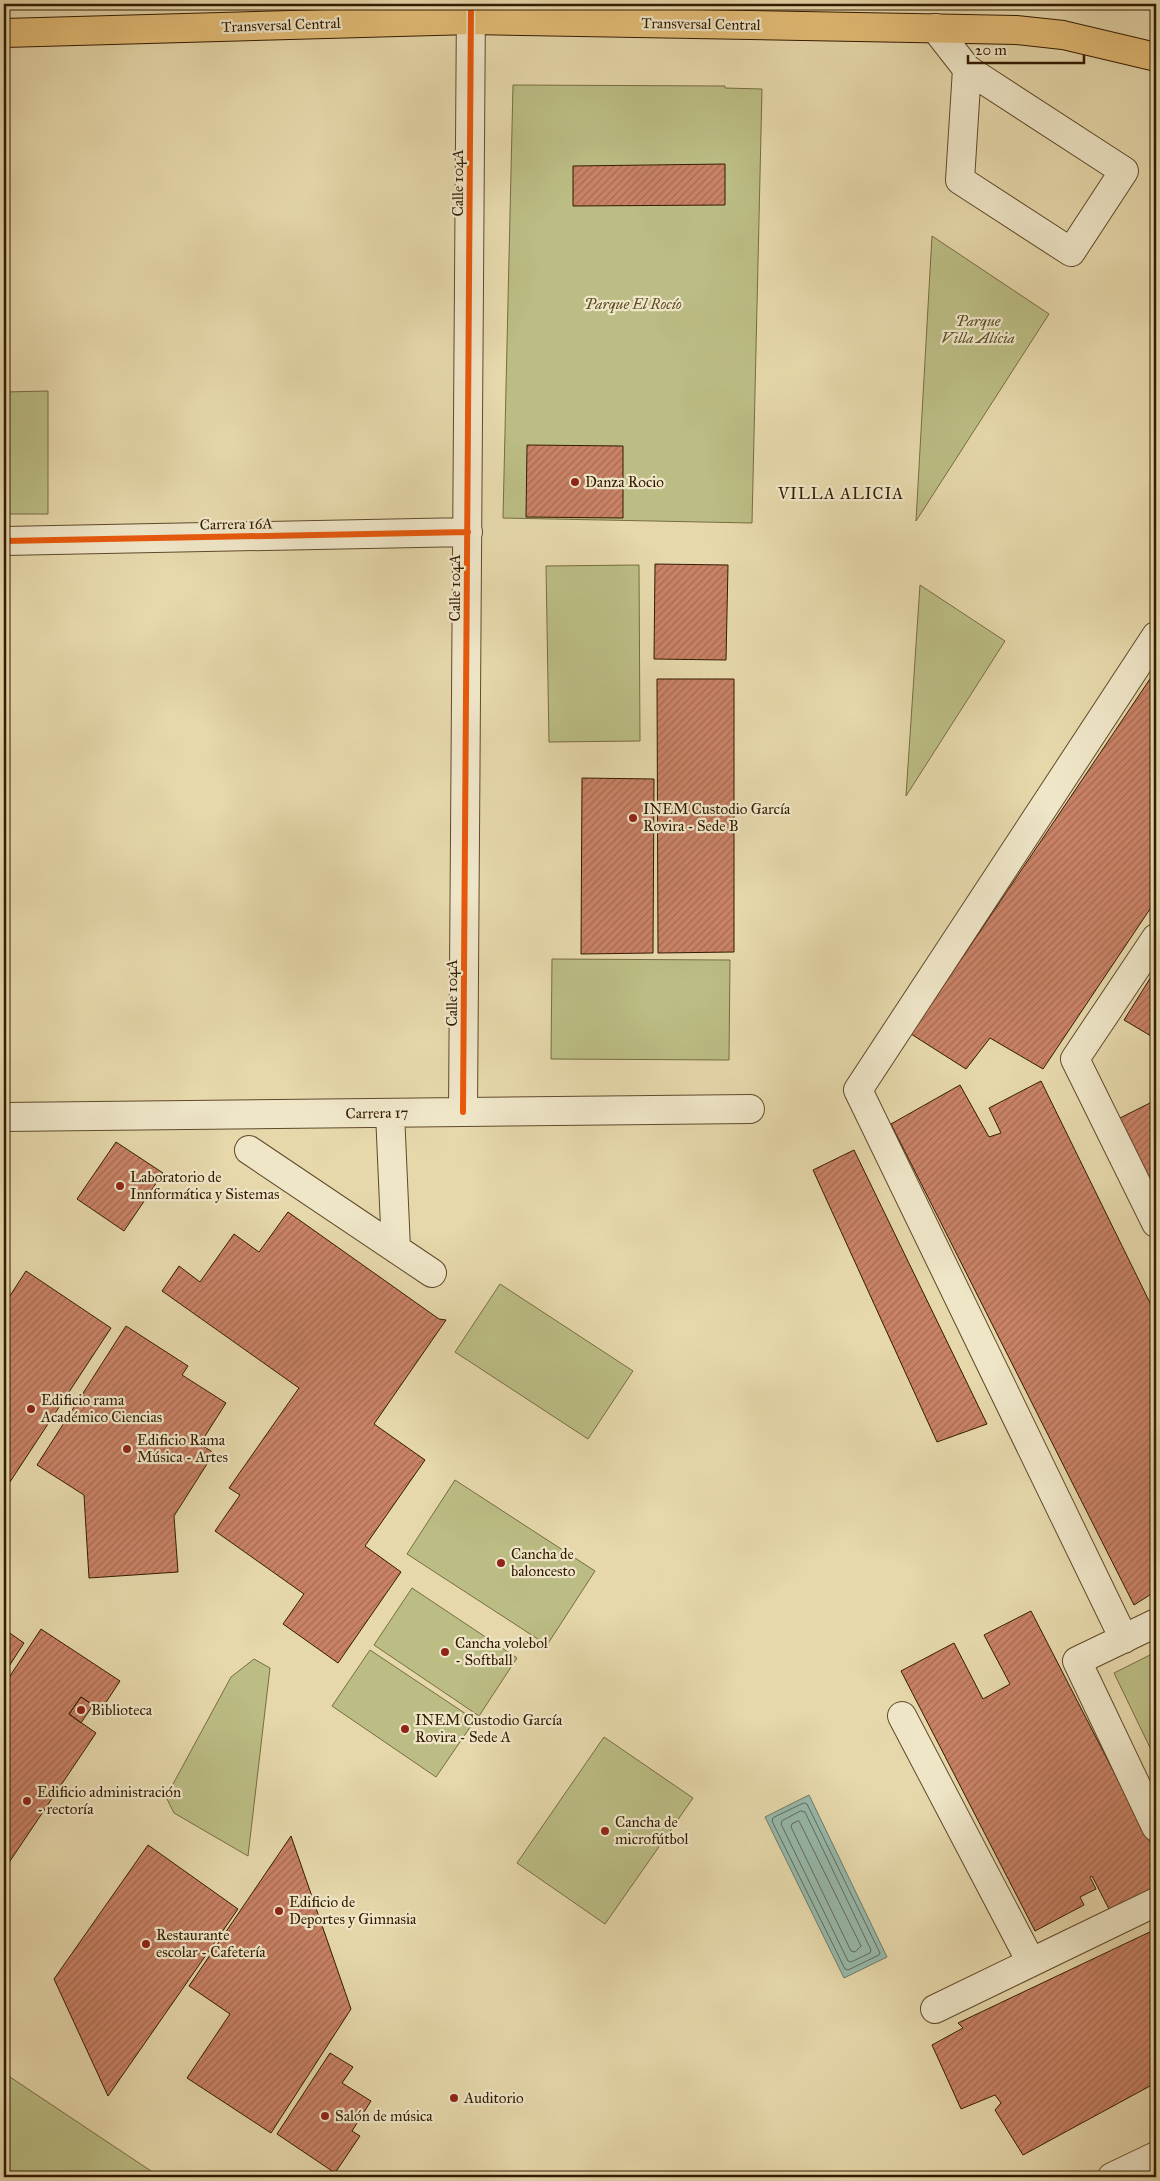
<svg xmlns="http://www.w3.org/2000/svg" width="1160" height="2181" viewBox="0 0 1160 2181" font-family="'IM FELL Great Primer',serif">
	<defs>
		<pattern id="building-hatch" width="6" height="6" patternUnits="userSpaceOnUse" patternTransform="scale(1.25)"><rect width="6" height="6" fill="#c98266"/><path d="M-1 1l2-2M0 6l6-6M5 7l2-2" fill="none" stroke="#a46a52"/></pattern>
	</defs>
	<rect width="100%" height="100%" fill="#e6d8ab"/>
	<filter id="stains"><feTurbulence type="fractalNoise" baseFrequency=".004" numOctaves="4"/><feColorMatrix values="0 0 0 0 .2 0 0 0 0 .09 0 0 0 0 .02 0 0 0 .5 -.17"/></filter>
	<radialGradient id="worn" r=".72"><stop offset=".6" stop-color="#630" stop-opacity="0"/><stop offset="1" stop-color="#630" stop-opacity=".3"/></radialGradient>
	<!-- green -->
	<path fill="#bbbd84" stroke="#776c42" d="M 513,85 L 725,86 L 725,88 L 762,89 L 752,523 L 503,518 Z
		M 932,236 L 1049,314 L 916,521 Z
		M 48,391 L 48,514 L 4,514 L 4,392 Z
		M 639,565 L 640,741 L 549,742 L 546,566 Z
		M 920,585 L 1005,641 L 906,796 Z
		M 552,959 L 730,960 L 729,1060 L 551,1059 Z
		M 500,1284 L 633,1371 L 588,1439 L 455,1352 Z
		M 455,1480 L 595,1571 L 547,1645 L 407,1554 Z
		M 412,1588 L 517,1658 L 479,1716 L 374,1645 Z
		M 370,1650 L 475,1720 L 436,1777 L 332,1706 Z
		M 1156,1652 L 1156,1760 L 1114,1673 Z
		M 254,1659 L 270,1668 L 248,1856 L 174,1813 L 166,1797 L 231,1677 Z
		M 604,1737 L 693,1798 L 605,1924 L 517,1863 Z
		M 7,2075 L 160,2177 L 4,2177 L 4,2079 Z"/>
	<!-- water -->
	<path fill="#96b9ac" stroke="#6e7a67" d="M 809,1795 L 887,1957 L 844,1978 L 765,1817 Z"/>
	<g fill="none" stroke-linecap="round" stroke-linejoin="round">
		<!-- shore -->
		<path stroke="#646a56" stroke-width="1" d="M 804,1803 L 807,1804 L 880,1953 L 879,1955 L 848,1970 L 845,1969 L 772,1821 L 773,1818 Z
			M 801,1811 L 805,1812 L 871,1950 L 870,1953 L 851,1962 L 848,1961 L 781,1824 L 782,1821 Z
			M 799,1821 L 861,1946 L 855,1952 L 851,1951 L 791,1827 L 792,1824 Z"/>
	</g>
	<!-- building -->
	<path fill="url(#building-hatch)" stroke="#331b00" d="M 725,164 L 725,205 L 573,206 L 573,166 Z
		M 527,445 L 623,446 L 623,518 L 526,517 Z
		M 655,564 L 728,565 L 726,660 L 654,659 Z
		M 1156,670 L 1156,900 L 1043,1069 L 990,1038 L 966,1069 L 911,1034 Z
		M 657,679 L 734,679 L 734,952 L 658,953 Z
		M 582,778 L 654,779 L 653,953 L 581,954 Z
		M 1156,969 L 1156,1039 L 1124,1020 Z
		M 1041,1081 L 1156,1315 L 1156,1591 L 1134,1605 L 891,1124 L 960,1085 L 989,1137 L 1001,1133 L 989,1108 Z
		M 1156,1100 L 1156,1197 L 1118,1119 Z
		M 116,1142 L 163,1173 L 124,1231 L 77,1199 Z
		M 854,1150 L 987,1424 L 937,1442 L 813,1170 Z
		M 288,1212 L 439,1319 L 446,1320 L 374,1424 L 425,1460 L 365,1546 L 401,1572 L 338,1663 L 283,1624 L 304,1594 L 215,1531 L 240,1495 L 229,1488 L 299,1388 L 162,1291 L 179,1266 L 200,1282 L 234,1234 L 259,1252 Z
		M 26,1271 L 111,1328 L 4,1491 L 4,1305 Z
		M 126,1326 L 188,1366 L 182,1375 L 226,1403 L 200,1444 L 214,1453 L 174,1516 L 178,1572 L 89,1578 L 84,1495 L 37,1465 Z
		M 1031,1611 L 1156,1854 L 1156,1887 L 1110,1911 L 1092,1876 L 1090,1877 L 1096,1889 L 1080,1897 L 1084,1905 L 1035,1931 L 901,1671 L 954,1643 L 983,1699 L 1010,1684 L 984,1635 Z
		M 4,1629 L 24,1643 L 4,1674 Z
		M 41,1629 L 120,1681 L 101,1710 L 81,1697 L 69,1714 L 96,1733 L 4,1870 L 4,1685 Z
		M 81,1697 L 93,1705 L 81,1723 L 69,1714 Z
		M 291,1836 L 351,2009 L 271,2133 L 187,2078 L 230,2014 L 189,1986 Z
		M 148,1845 L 238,1909 L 108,2096 L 54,1979 Z
		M 1156,1929 L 1156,2095 L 1150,2086 L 1023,2155 L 995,2110 L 1001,2103 L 995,2095 L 961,2109 L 932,2045 L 963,2028 L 958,2023 Z
		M 330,2053 L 353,2067 L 342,2083 L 371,2101 L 352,2131 L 360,2136 L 335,2173 L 277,2134 Z"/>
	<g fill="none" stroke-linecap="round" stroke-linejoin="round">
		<defs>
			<path id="minor" d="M 935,28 L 967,69 L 1124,171 L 1071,252 L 960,180 L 967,69
				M 4,541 L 468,532
				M 1156,938 L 1075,1059 L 1156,1223
				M 463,1112 L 471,4
				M 390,1113 L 396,1249
				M 4,1117 L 750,1109
				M 249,1150 L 432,1273
				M 1156,1623 L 1077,1661 L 1156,1827
				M 1124,1639 L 858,1090 L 1156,636
				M 902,1716 L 1031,1962
				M 935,2009 L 1156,1902
				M 1112,2177 L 1156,2156"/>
			<path id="major" d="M 4,33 L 472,20 L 966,29 L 1016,30 L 1063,35 L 1156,57"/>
		</defs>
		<!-- minor casing -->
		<use href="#minor" stroke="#604a2b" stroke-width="30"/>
		<!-- major casing -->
		<use href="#major" stroke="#331b00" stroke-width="30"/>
		<!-- minor -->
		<use href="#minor" stroke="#efe6c8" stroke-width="28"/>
		<!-- major -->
		<use href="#major" stroke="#e3bc76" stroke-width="28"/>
		<defs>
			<path id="cycleway" d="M 4,541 L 468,532
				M 463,1112 L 471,4"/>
		</defs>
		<!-- cycleway casing -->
		<use href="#cycleway" stroke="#efe6c8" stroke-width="9"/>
		<!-- cycleway -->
		<use href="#cycleway" stroke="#e8590c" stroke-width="6"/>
	</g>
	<!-- markers -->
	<g fill="#8f2418" stroke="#efe6c8" stroke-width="2">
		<circle cx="575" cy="482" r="5"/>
		<circle cx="633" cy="818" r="5"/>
		<circle cx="120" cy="1186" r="5"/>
		<circle cx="31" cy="1409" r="5"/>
		<circle cx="127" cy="1449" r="5"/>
		<circle cx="501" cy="1563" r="5"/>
		<circle cx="445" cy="1652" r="5"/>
		<circle cx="81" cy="1710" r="5"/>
		<circle cx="405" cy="1729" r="5"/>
		<circle cx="27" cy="1801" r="5"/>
		<circle cx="605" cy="1831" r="5"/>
		<circle cx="279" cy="1911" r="5"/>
		<circle cx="146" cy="1944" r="5"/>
		<circle cx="454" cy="2098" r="5"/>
		<circle cx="325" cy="2116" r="5"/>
	</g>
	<g text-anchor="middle" stroke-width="4.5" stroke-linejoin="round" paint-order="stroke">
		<!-- street labels -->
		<g font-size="15" fill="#331b00" stroke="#efe6c8">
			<text transform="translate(701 24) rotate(1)" y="5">Transversal Central</text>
			<text transform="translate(281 25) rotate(-2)" y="5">Transversal Central</text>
			<text transform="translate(458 183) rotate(-90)" y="5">Calle 104A</text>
			<text transform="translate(236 524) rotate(-1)" y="5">Carrera 16A</text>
			<text transform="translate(455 588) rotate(-90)" y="5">Calle 104A</text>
			<text transform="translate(452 993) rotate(-90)" y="5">Calle 104A</text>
			<text transform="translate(377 1113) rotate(-1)" y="5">Carrera 17</text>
		</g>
		<!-- park labels -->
		<g font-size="15" font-style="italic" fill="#5c4c28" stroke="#efe6c8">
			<text x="633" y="309">Parque El Rocío</text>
			<text x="978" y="326">Parque<tspan x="978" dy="17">Villa Alícia</tspan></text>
		</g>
		<!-- poi labels -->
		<g font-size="15" fill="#331b00" stroke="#efe6c8" text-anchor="start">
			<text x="585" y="487">Danza Rocio</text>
			<text x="643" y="814">INEM Custodio García<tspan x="643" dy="17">Rovira - Sede B</tspan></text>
			<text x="130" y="1182">Laboratorio de<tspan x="130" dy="17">Innformática y Sistemas</tspan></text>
			<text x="41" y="1405">Edificio rama<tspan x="41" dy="17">Académico Ciencias</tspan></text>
			<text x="137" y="1445">Edificio Rama<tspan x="137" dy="17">Música - Artes</tspan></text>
			<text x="511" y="1559">Cancha de<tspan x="511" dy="17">baloncesto</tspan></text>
			<text x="455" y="1648">Cancha volebol<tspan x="455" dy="17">- Softball</tspan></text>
			<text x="91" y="1715">Biblioteca</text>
			<text x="415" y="1725">INEM Custodio García<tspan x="415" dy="17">Rovira - Sede A</tspan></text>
			<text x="37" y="1797">Edificio administración<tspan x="37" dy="17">- rectoría</tspan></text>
			<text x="615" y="1827">Cancha de<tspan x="615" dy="17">microfútbol</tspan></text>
			<text x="289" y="1907">Edificio de<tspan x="289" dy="17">Deportes y Gimnasia</tspan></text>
			<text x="156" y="1940">Restaurante<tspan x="156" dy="17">escolar - Cafetería</tspan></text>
			<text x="464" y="2103">Auditorio</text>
			<text x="335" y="2121">Salón de música</text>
		</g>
		<!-- neighbourhood labels -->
		<g font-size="16" letter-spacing="1" fill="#331b00" stroke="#efe6c8">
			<text x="841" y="499">VILLA ALICIA</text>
		</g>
	</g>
	<!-- margin -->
	<rect width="1160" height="2181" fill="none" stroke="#e6d8ab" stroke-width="20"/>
	<rect x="5" y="5" width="1150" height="2171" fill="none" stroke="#331b00" stroke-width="2.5"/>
	<rect x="10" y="10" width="1140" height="2161" fill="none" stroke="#331b00"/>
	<!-- scale -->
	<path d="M968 55v8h116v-8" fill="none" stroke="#331b00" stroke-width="2.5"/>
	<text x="975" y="55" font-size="15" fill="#331b00" stroke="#efe6c8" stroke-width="4" paint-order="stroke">20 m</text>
	<rect width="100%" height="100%" filter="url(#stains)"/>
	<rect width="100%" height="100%" fill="url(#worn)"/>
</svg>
